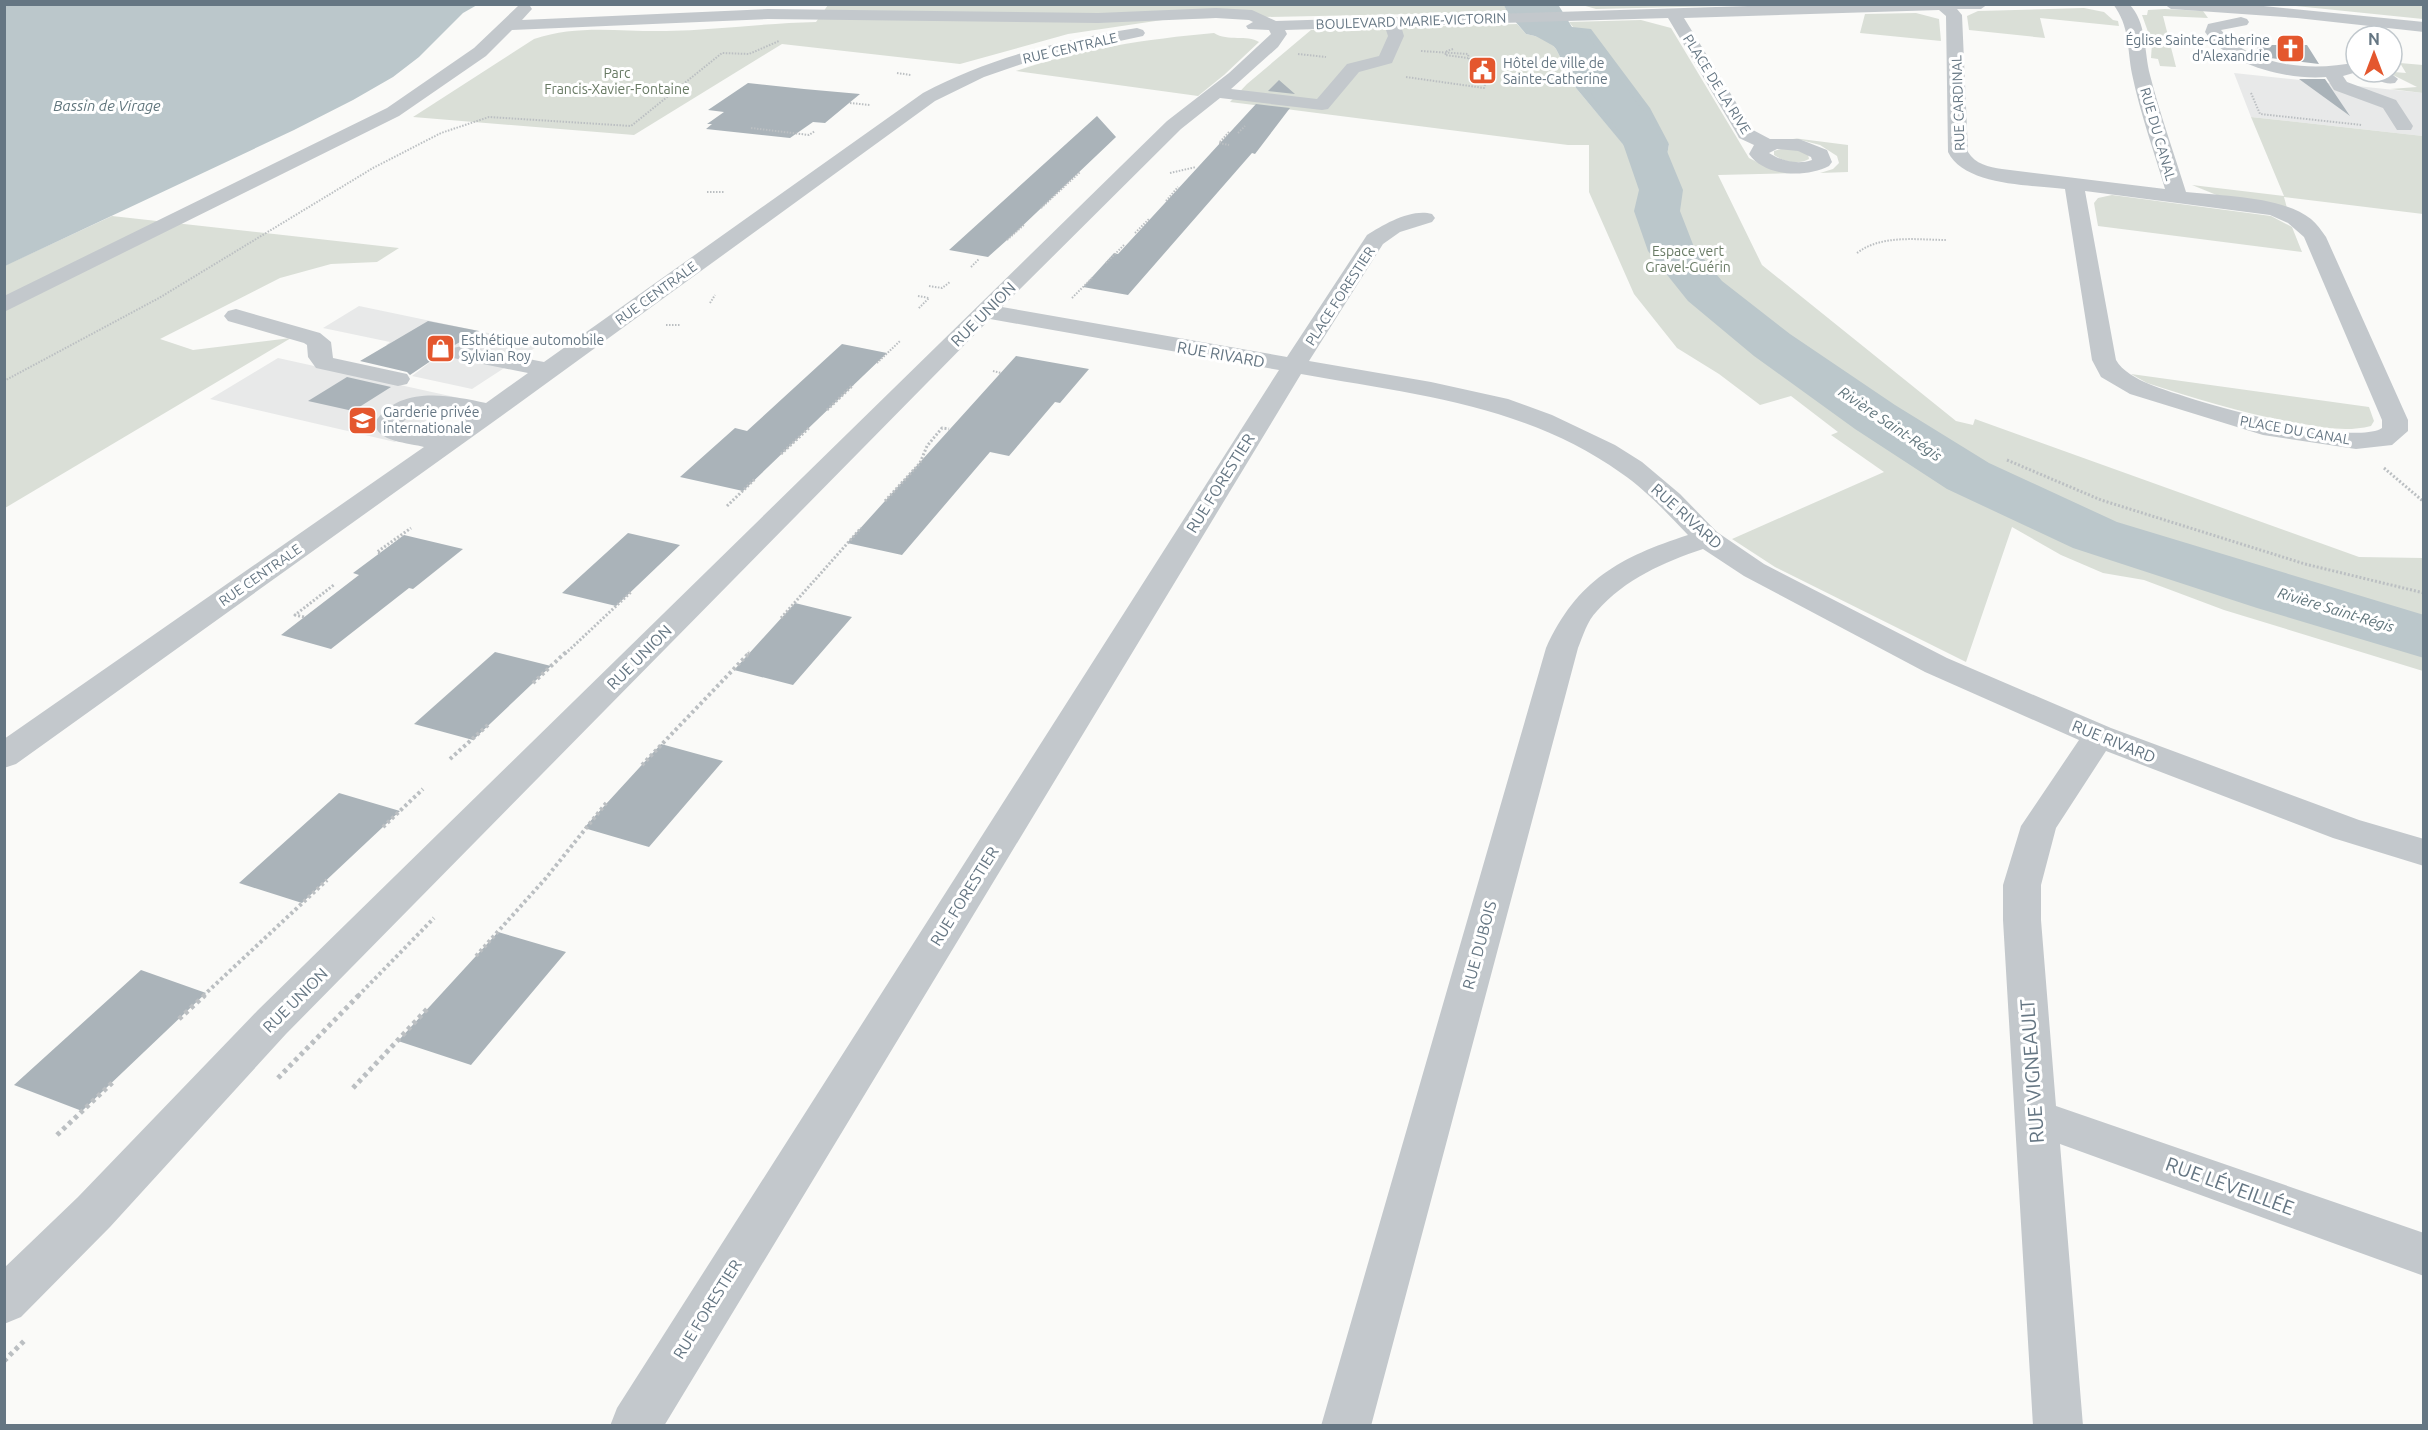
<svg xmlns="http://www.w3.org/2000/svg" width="2428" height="1430" viewBox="0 0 2428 1430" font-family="Ubuntu,sans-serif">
	<rect width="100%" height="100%" fill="#fafaf8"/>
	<!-- built -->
	<path fill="#e8e9e9" d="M 2234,73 L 2423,93 L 2423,136 L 2251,117 Z
		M 359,306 L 541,344 L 472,389 L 412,376 L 438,356 L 386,345 L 390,342 L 323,328 Z
		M 278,358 L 459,398 L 395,442 L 210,399 Z"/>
	<!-- green -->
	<path fill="#dadfd7" d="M 1504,4 L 1507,12 L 1169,19 L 1068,34 L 960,64 L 782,44 L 634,135 L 413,117 L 534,39 C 578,24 621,32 666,31 C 716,30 766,23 816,22 L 828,5 Z
		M 1582,5 L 1582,4 L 1761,5 L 1596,9 Z
		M 2286,5 L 2423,5 L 2423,19 Z
		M 2084,8 L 2104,12 L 2113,20 L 2118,21 L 2119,26 L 2040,18 L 2045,38 L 1969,30 L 1967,16 L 1978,11 Z
		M 2165,9 L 2203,11 L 2208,18 L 2163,16 L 2176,67 L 2160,66 L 2158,59 L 2151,58 L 2152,43 L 2142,15 L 2147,15 L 2148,10 Z
		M 1916,13 L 1939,19 L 1941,41 L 1860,33 L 1865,14 Z
		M 1641,20 L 1671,28 L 1749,158 L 1769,168 L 1796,173 L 1718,175 L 1762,265 L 1956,421 L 1973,425 L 1975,419 L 2359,557 L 2423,558 L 2423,671 L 2224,610 L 2144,580 L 2103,573 L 2061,555 L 2012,527 L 1966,662 L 1775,567 L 1732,539 L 1884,472 L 1831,435 L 1838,432 L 1791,396 L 1760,405 L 1719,374 L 1677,348 L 1634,294 L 1589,192 L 1589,145 L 1568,145 L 1230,102 L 1247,84 L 1311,30 L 1517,24 L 1526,34 L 1548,39 L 1556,49 L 1576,88 L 1661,189 L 1669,144 L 1569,22 Z
		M 1214,33 C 1228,42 1247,34 1259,42 L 1224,75 L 1198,96 L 1016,71 C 1081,49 1146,39 1214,33 Z
		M 2400,63 L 2423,65 L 2423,93 L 2390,89 L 2417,87 L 2393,75 L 2394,72 L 2406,73 Z
		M 2251,117 L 2423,136 L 2423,214 L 2284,197 L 2287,208 L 2219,196 L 2192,185 L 2284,196 Z
		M 1793,138 L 1848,145 L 1848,172 L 1820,173 L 1833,169 L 1839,163 L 1837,156 L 1820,145 Z
		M 1781,149 L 1793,149 L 1808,154 L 1809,159 C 1798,165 1784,162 1774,155 L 1774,151 Z
		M 2112,195 L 2271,216 L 2292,227 L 2302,252 L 2098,226 L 2094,203 L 2098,198 Z
		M 112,216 L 399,248 L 377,262 L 331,264 L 280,278 L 160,339 L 193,350 L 291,338 L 5,508 L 4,266 Z
		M 2131,374 L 2369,407 L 2374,421 L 2371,426 C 2347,432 2326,428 2303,424 C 2248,415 2200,400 2147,383 Z"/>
	<!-- water -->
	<path fill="#bbc7cb" d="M 4,5 L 5,4 L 477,5 L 463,13 L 419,57 L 393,77 L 353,100 L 294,130 L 5,266 Z
		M 1504,5 L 1562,5 L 1559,6 L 1572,27 L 1591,29 L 1650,108 L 1669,144 L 1661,190 L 1576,88 L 1556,49 L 1548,39 L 1526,34 L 1507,12 Z"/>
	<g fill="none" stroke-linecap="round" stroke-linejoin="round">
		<!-- river -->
		<path fill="#bbc7cb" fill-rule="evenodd" d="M 1512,4 L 1546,4 L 1556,20 L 1585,33 L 1659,132 L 1683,190 L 1680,211 L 1694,247 L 1722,281 L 1790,334 L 1895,405 L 1989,463 L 2117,522 L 2424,615 L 2424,658 L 2257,608 L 2073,548 L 1947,489 L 1855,429 L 1754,356 L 1688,301 L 1648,251 L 1634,211 L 1639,190 L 1619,132 L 1559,49 L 1532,34 L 1512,8 Z"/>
	</g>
	<!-- building -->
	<path fill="#aab3b9" d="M 2253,45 L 2307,45 L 2319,64 L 2270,58 Z
		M 2299,79 L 2325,79 L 2350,116 Z
		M 1279,80 L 1295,94 L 1268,91 Z
		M 748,83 L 804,89 L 860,94 L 825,123 L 813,122 L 790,138 L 706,129 L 712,124 L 707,124 L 724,112 L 708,110 Z
		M 1256,104 L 1290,108 L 1255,154 L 1252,153 L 1128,295 L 1083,287 L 1114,253 L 1118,254 Z
		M 1097,116 L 1116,137 L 1016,232 L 988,257 L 949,250 Z
		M 428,321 L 479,331 L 453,346 L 410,375 L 407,372 L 360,361 Z
		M 842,344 L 887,353 L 743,491 L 680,477 L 735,428 L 747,431 Z
		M 1016,356 L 1089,369 L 1060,403 L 1055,402 L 1009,456 L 990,452 L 902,555 L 847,543 Z
		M 347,377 L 391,387 L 353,411 L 308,401 Z
		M 628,533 L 680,545 L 616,606 L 562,593 Z
		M 404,535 L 463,549 L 413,589 L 409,588 L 331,649 L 281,635 L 359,575 L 353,573 Z
		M 795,603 L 852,617 L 793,685 L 734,670 Z
		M 495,652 L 551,666 L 473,740 L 414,724 Z
		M 661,744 L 723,761 L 649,847 L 584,828 Z
		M 339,793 L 400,811 L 302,903 L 239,883 Z
		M 498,932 L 566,952 L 471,1065 L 398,1041 Z
		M 141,970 L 206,993 L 82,1111 L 14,1085 Z"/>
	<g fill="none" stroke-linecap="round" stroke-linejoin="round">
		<!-- path-far3 -->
		<path stroke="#bbbfc2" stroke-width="2" stroke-dasharray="1.5 1.5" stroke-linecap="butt" d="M 1453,49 L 1447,51 L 1445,55 L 1468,58
			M 1421,51 L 1468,54 L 1469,60
			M 1298,54 L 1326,57
			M 897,73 L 911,75
			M 1406,77 L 1484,88 L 1486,81
			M 2251,93 L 2260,114 L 2362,125
			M 850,103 L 870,105
			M 751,128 L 809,135 L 815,131
			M 1229,132 L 1219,143 L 1229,145
			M 1238,133 L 1245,126
			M 1170,173 L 1196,167
			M 707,192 L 724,192
			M 1166,201 L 1178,187
			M 1041,208 L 1080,172
			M 1135,233 L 1149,219
			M 1007,240 L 1025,224
			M 1857,253 C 1882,234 1918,240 1947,240
			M 1106,263 L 1124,245
			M 971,267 L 979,259
			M 929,286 L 942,288 L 950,282
			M 918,296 L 929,298 L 918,309
			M 1072,298 L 1092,278
			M 710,303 L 715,295
			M 666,325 L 680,325
			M 877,363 L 900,341
			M 993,371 L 1001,373
			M 4,381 L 159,298 L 373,168 L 441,133 L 489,117 L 631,126 L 722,53 L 749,54 L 779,41"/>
		<!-- path-far2 -->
		<path stroke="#bbbfc2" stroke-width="3" stroke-dasharray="2 2" stroke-linecap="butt" d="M 827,410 L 853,385
			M 781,454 L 809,428
			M 2007,460 L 2101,500 L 2305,564 L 2424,593
			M 2384,468 L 2424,502
			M 885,501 L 920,463 L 927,446 L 942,428 L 949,429
			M 727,506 L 755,479
			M 380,553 L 377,552 L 411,528
			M 304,617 L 295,615 L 335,584
			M 781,618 L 861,528
			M 565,654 L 631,592
			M 748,654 L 750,652"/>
		<!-- path-far1 -->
		<path stroke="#bbbfc2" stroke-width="4" stroke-dasharray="3 3" stroke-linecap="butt" d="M 533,683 L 566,652
			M 450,759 L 489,724
			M 642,765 L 750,652
			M 383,827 L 423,789
			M 476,956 L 546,878 L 607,802
			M 203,996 L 327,880
			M 358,996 L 434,918"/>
		<!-- path -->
		<path stroke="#bbbfc2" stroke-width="5" stroke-dasharray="4 4" stroke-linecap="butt" d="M 179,1019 L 205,995
			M 278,1078 L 359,995
			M 353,1088 L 429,1007
			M 57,1135 L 113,1082
			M 4,1361 L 25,1340"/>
		<!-- minor -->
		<path fill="#c3c8cc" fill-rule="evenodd" d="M 523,4 L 530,6 L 532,9 L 522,20 L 768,9 L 1098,13 L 1216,8 L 1252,10 L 1276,21 L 1809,4 L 1988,4 L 1981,9 L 1957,9 L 1962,15 L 1968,152 C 1975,164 1989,167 2002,169 L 2165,189 C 2154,151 2140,113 2132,74 C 2127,47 2130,27 2113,4 L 2129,4 C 2147,22 2144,52 2150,75 C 2160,114 2174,153 2186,192 C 2221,196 2282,196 2311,219 C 2317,224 2321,230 2326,237 L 2408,420 L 2408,431 L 2392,445 L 2356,449 L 2263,435 L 2130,394 L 2101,377 L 2092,360 L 2065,189 C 2032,185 1964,186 1948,152 L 1946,16 L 1939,10 L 1684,18 L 1753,130 L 1770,139 L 1799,139 L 1827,150 L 1832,162 L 1829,166 C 1806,178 1765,177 1749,154 L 1754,145 L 1739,138 L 1737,134 L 1668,18 L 1401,26 L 1404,36 L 1392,63 L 1359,72 L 1328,109 L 1322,110 L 1220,98 L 1181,129 L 1002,307 L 1287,357 L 1367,235 C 1384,224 1412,208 1432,214 L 1435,218 L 1432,222 L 1400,232 L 1383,244 L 1309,361 L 1431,382 L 1508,399 L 1552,415 L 1615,445 L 1642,462 L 1680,494 L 1717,532 L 1764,564 L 1947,658 L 2111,728 L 2359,820 L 2424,839 L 2424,866 L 2333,838 L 2106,751 L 2056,828 L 2041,885 L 2041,920 L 2056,1106 L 2424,1233 L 2424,1276 L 2060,1144 L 2083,1426 L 2033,1426 L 2003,920 L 2003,885 L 2021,826 L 2079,740 L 1925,672 L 1744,576 L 1703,549 C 1664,562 1625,579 1597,611 C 1587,621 1583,636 1578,648 L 1371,1426 L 1321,1426 L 1546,648 C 1577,580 1620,557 1688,535 C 1667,513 1646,490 1621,473 C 1527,405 1412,394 1301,374 L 664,1426 L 610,1426 L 617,1408 L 1279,370 L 990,319 L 286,1034 L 110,1227 L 21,1317 L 4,1324 L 4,1268 L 78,1197 L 258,1010 L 1167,121 L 1229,73 L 1271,34 L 1269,30 L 1248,29 L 1246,26 L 1253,22 L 1249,20 L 1216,18 L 1098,23 L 768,19 L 512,30 L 486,56 L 399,116 L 4,312 L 4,296 L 387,108 L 474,48 L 518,6 ZM 1385,27 L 1388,36 L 1379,56 L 1347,64 L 1317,99 L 1231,89 L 1278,47 L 1287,34 L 1285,30 ZM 1777,149 L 1798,151 L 1811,157 L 1812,160 C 1798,165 1781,161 1769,153 ZM 2085,191 L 2270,215 L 2288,223 L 2304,237 L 2382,420 L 2382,428 C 2352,448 2185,399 2149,384 C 2137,379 2122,371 2116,360 Z
			M 2164,4 L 2244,4 L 2424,22 L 2424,32 L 2297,18 L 2171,9 Z
			M 2241,17 L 2247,19 L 2249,22 L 2247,25 L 2221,30 C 2251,67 2313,72 2356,62 L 2357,72 L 2343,76 L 2347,82 L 2396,100 L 2413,126 L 2411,130 L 2397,130 L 2383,108 L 2334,90 L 2326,77 C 2287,80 2229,66 2205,32 L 2208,24 Z
			M 1137,28 L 1143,30 L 1145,33 L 1143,36 L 1036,59 L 984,77 L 935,101 L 500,417 L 16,764 L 4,768 L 4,739 L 424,447 C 410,443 375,442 375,422 C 400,385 449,395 486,403 L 528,373 L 453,358 L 450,353 L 453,348 L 462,346 L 544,362 L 923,93 C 990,57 1062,40 1137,28 ZM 422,411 L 450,412 L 470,415 L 441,435 L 401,424 L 407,418 Z
			M 2368,72 L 2389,72 L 2398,79 L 2395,83 C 2385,85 2374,80 2368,72 Z
			M 236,309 L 320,333 L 331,342 L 333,358 L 407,374 L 410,379 L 407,384 L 398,386 L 316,368 L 308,357 L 307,345 L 304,343 L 228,321 L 224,316 L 228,311 Z"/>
	</g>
	<!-- icons -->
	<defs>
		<symbol id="church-square" viewBox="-11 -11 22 22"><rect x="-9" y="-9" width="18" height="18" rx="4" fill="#e4572e" stroke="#fff"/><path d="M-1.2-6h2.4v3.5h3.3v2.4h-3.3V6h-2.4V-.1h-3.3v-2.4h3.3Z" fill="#fff"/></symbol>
		<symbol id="civic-square" viewBox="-11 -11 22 22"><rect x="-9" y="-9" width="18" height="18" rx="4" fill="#e4572e" stroke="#fff"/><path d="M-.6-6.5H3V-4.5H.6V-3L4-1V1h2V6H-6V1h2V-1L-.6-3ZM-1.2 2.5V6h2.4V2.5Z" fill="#fff"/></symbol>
		<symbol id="shop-square" viewBox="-11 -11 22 22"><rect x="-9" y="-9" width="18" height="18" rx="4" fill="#e4572e" stroke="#fff"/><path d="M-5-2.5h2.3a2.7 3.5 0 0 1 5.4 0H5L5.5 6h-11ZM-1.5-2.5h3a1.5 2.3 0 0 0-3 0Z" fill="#fff"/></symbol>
		<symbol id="school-square" viewBox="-11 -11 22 22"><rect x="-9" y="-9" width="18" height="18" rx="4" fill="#e4572e" stroke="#fff"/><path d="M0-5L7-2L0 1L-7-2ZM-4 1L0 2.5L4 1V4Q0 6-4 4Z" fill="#fff"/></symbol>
	</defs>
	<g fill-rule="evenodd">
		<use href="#church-square" x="2274" y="32" width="33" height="33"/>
		<use href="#civic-square" x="1466" y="54" width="33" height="33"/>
		<use href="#shop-square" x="424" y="332" width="33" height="33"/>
		<use href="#school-square" x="346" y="404" width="33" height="33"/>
	</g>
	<g text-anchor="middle" stroke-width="6" stroke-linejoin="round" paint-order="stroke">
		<!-- far-street labels -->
		<g font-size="14" fill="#657683" stroke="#fff">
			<text transform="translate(1411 21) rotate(-2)" y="5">BOULEVARD MARIE-VICTORIN</text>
			<text transform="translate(1070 48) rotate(-13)" y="5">RUE CENTRALE</text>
			<text transform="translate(1717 84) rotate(58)" y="5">PLACE DE LA RIVE</text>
			<text transform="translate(1958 103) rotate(-92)" y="5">RUE CARDINAL</text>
			<text transform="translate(2158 134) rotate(74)" y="5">RUE DU CANAL</text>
			<text transform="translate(656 293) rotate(-36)" y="5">RUE CENTRALE</text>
			<text transform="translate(1340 296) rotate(-57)" y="5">PLACE FORESTIER</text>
			<text transform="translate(2295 430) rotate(10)" y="5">PLACE DU CANAL</text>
			<text transform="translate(260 575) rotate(-35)" y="5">RUE CENTRALE</text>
		</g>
		<!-- far-poi labels -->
		<g font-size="14" fill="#657683" stroke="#fff" text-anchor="start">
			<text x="2270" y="45" text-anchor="end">Église Sainte-Catherine<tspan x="2270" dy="16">d'Alexandrie</tspan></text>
			<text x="1503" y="68">Hôtel de ville de<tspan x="1503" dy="16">Sainte-Catherine</tspan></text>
			<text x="461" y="345">Esthétique automobile<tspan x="461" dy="16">Sylvian Roy</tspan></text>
			<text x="383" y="417">Garderie privée<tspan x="383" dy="16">internationale</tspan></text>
		</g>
		<!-- far-park labels -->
		<g font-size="14" fill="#687a64" stroke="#fff">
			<text x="617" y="78">Parc<tspan x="617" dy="16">Francis-Xavier-Fontaine</tspan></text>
			<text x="1688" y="256">Espace vert<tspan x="1688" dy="16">Gravel-Guérin</tspan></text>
		</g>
		<!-- far-water labels -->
		<g font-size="15" font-style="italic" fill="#60757c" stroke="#fff">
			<text x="107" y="111">Bassin de Virage</text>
			<text transform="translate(1890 424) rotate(34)" y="5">Rivière Saint-Régis</text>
			<text transform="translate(2336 610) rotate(17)" y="5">Rivière Saint-Régis</text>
		</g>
		<!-- street labels -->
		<g font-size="16" fill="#657683" stroke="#fff">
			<text transform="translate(983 314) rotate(-45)" y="6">RUE UNION</text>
			<text transform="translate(1221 354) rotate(10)" y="6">RUE RIVARD</text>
			<text transform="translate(1220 483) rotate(-58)" y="6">RUE FORESTIER</text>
			<text transform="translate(1687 516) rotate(42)" y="6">RUE RIVARD</text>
			<text transform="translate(639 657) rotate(-45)" y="6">RUE UNION</text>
			<text transform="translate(2114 741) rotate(22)" y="6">RUE RIVARD</text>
			<text transform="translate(964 896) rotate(-58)" y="6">RUE FORESTIER</text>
			<text transform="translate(1479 945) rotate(-75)" y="6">RUE DUBOIS</text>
			<text transform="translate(295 1000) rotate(-45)" y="6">RUE UNION</text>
			<text transform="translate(707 1309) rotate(-58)" y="6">RUE FORESTIER</text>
		</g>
		<!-- near-street labels -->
		<g font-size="20" fill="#657683" stroke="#fff">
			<text transform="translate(2032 1071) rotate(-94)" y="7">RUE VIGNEAULT</text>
			<text transform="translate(2230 1186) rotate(20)" y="7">RUE LÉVEILLÉE</text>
		</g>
	</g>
	<!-- border -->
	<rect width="2428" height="1430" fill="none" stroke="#657683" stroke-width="12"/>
	<!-- north arrow -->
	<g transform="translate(2374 54)"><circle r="28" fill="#ffffff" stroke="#c1c8cd" stroke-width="1.5"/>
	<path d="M0-4.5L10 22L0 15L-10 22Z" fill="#e4572e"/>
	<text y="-9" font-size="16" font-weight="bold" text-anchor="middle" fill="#657683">N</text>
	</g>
</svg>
